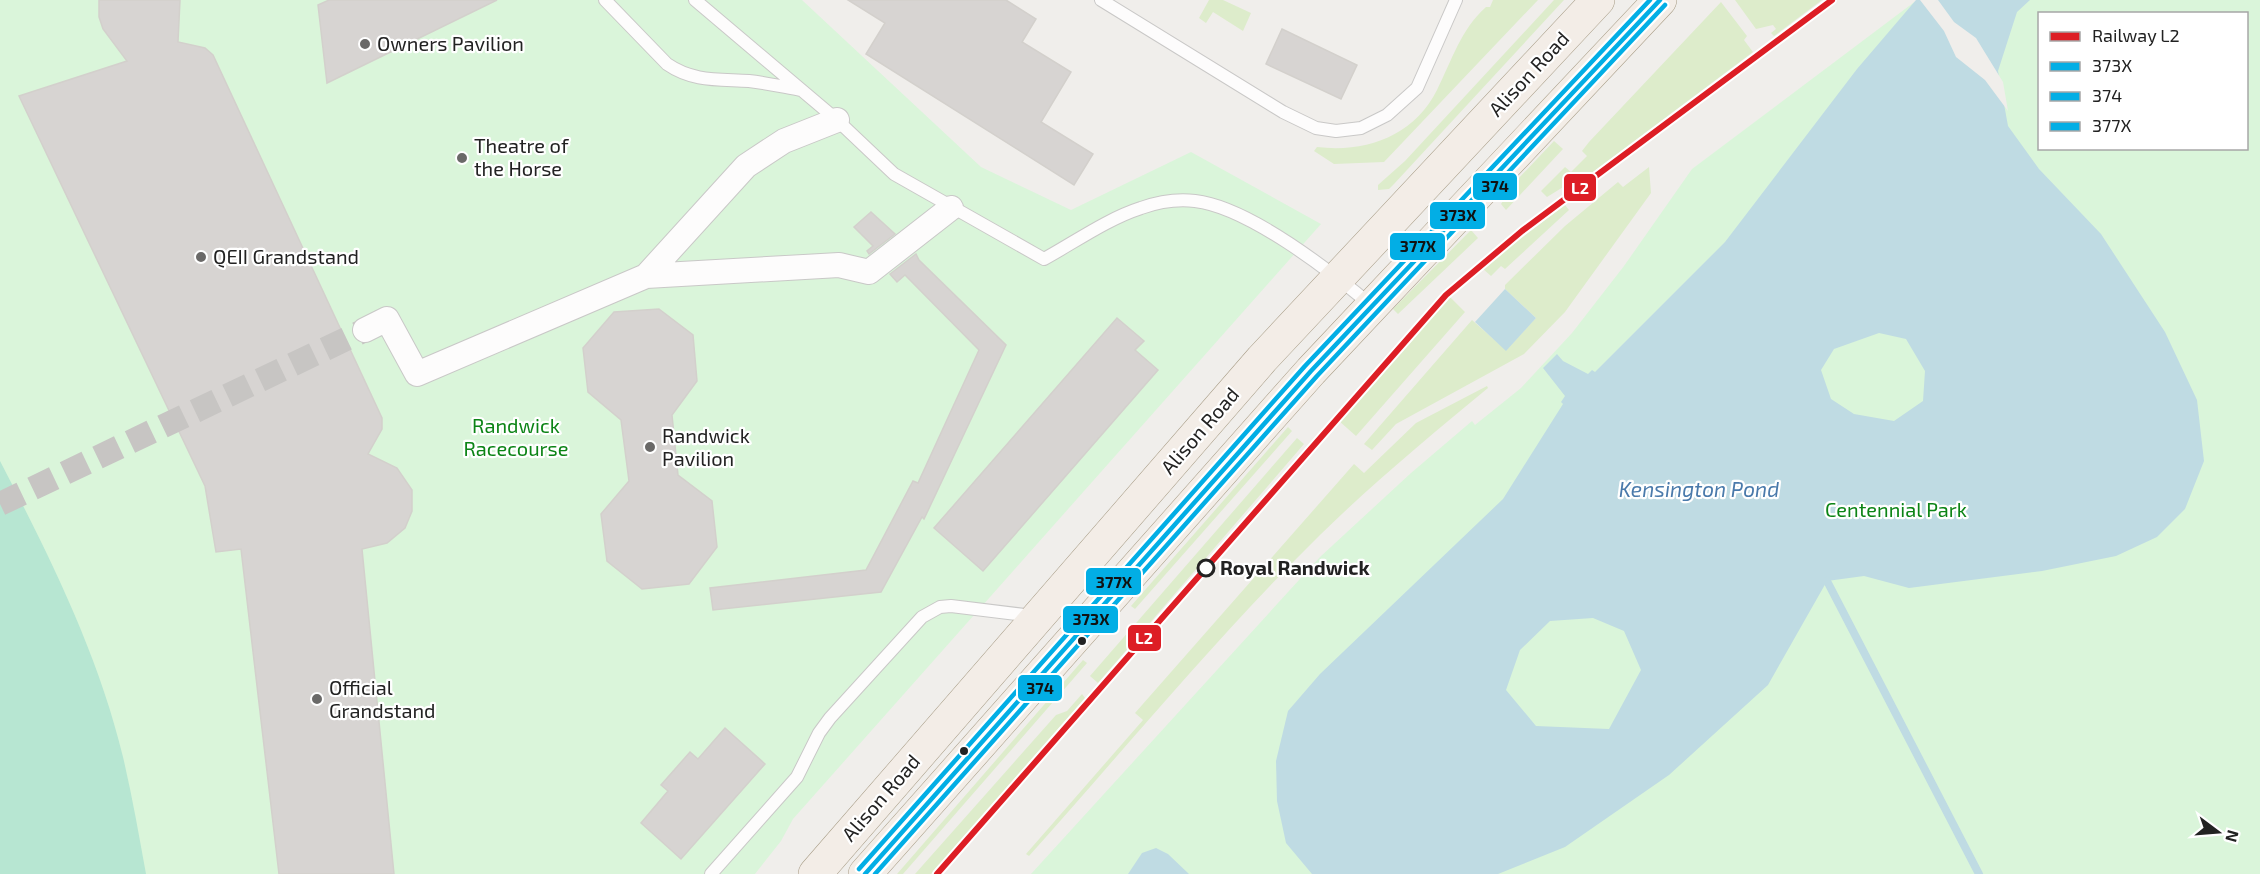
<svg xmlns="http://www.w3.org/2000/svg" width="2260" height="874" viewBox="0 0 2260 874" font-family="'Exo 2',sans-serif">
	<rect width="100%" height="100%" fill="#f0eeeb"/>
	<!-- grass -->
	<path fill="#ddeccb" d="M 1209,0 L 1223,0 L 1251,13 L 1243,31 L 1213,12 L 1206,23 L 1199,18 Z
		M 1493,0 L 1538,0 L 1384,162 L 1334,164 L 1314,151 L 1317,147 C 1366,153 1414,136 1437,90 C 1452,60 1461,29 1486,7 L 1490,7 Z
		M 1554,0 L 1564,0 L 1394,184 L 1389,189 L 1378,190 L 1378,185 L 1405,161 Z
		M 1735,0 L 1822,0 L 1774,36 L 1771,33 L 1776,29 L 1773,25 L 1756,29 Z
		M 1721,2 L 1747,36 L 1744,40 L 1753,52 L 1589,175 L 1586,173 L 1547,197 L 1541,191 L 1565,167 L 1571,172 L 1587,156 L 1582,151 L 1589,142 Z
		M 1554,141 L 1563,149 L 1506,210 L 1501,204 L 1503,201 L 1500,198 Z
		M 1649,167 L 1651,193 L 1565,312 L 1524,354 L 1396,424 L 1372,450 L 1364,444 L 1472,320 L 1506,350 L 1536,318 L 1505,289 L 1505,285 L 1565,226 L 1618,182 L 1623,187 Z
		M 1565,205 L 1569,210 L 1505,269 L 1501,266 L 1491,276 L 1482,268 Z
		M 1471,230 L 1478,238 L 1398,314 L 1393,309 Z
		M 1450,297 L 1465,312 L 1356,436 L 1339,421 Z
		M 1487,386 L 1488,388 C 1430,436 1373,483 1320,535 C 1217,636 1125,749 1029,856 L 1026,854 L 1143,720 L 1135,713 L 1354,464 L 1364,473 L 1416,423 Z
		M 1288,427 L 1292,431 L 1135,609 L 1131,606 Z
		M 1297,438 L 1304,444 L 1098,683 L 1090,676 Z
		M 1083,660 L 1087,663 L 903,874 L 897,874 Z
		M 1082,694 L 1085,698 L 931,874 L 915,874 L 1056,715 L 1067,711 Z"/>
	<!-- park -->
	<path fill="#daf5da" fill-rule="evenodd" d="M 0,0 L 802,0 L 981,167 L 1071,210 L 1191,152 L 1321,224 L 793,819 L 781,841 L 755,874 L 0,874 Z
		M 1917,0 L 2260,0 L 2260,874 L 1031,874 L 1320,557 L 1411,473 L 1472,421 L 1475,425 L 1521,388 L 1572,333 L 1624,266 L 1692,169 ZM 2040,14 L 2246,14 L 2246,148 L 2040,148 Z"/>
	<!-- pitch -->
	<path fill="#b7e6d2" d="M 0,461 C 49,555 98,653 123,757 C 132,795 139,835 146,874 L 0,874 Z"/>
	<!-- water -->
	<path fill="#bfdbe3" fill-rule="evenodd" d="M 1916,0 L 2030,0 L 2017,12 L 1998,71 L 2008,126 L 2039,169 L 2101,234 L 2165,332 L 2197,400 L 2204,461 L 2185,509 L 2157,537 L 2116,556 L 2042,571 L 1909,588 L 1864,576 L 1827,581 L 1768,685 L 1669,775 L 1565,847 L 1498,874 L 1312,874 L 1286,843 L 1277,801 L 1276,761 L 1288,711 L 1320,674 L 1503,499 L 1563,404 L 1561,402 L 1565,396 L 1543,368 L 1557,354 L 1563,361 L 1588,374 L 1592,370 L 1595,372 L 1725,242 L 1857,69 ZM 1879,333 L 1906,339 L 1925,371 L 1923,401 L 1894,421 L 1854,414 L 1831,399 L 1821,370 L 1834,349 ZM 1593,618 L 1624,631 L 1641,670 L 1609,729 L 1536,726 L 1506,690 L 1520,650 L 1550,621 Z
		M 1505,289 L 1536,318 L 1506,351 L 1475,322 Z
		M 1156,848 L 1168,854 L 1189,874 L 1128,874 L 1142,853 Z"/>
	<!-- pier -->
	<path fill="#f0eeeb" d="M 1920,0 L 1938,0 L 1954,22 L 1976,38 L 2003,82 L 2008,111 L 1985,80 L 1956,57 L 1944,31 Z"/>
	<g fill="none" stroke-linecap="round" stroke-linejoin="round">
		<!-- stream -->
		<path stroke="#bfdbe3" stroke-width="8" d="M 1827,581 L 1979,874"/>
	</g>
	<!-- building -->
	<path fill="#d7d4d2" stroke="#d3d0cc" stroke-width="1.5" d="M 99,0 L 180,0 L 178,42 L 205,48 L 213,55 L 382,418 L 382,429 L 368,454 L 397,468 L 412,490 L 412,511 L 405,528 L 387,543 L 362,549 L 394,874 L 279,874 L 241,549 L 216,552 L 205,486 L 19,96 L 127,61 L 103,29 L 99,17 Z
		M 329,0 L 497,0 L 327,83 L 318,5 Z
		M 848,0 L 1006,0 L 1036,19 L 1022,42 L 1071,72 L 1041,122 L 1093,154 L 1074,185 L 866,54 L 885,23 Z
		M 1282,29 L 1357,65 L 1341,99 L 1266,64 Z
		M 871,212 L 895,234 L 869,254 L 867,251 L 873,246 L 854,227 Z
		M 916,254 L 919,260 L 1006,345 L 924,519 L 922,517 L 881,592 L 713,610 L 710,588 L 866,570 L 913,481 L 918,483 L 979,350 L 905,275 L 897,282 L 890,274 Z
		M 659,309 L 693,335 L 697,381 L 672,415 L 678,475 L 712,501 L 717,547 L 689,584 L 642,589 L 607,561 L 601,514 L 629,481 L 621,420 L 588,392 L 583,348 L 614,312 Z
		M 1117,318 L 1144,341 L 1135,350 L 1158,370 L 983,571 L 934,528 Z
		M 725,728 L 765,764 L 681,859 L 641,823 L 668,791 L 661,785 L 690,752 L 698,759 Z"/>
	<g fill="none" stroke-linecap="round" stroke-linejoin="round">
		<!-- street-tunnel -->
		<path stroke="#c7c5c3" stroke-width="24" stroke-dasharray="24 12" stroke-linecap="butt" d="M 0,504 L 365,330"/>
		<defs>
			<path id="lane" d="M 605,0 L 667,64 C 693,82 719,79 749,81 C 767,83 784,87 801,90
				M 695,0 L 837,120 L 894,174 L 1044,259 C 1075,242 1107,219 1141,208 C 1158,202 1178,199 1195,201 C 1248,207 1330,271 1371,305
				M 1101,0 L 1283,112 L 1316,128 L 1336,131 L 1361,128 L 1387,115 L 1417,88 L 1456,0
				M 711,874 L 797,777 L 819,733 L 830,718 L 922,617 L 940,607 L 951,606 L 1033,616"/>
			<path id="street" d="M 646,276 L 839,265 L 869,272 L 951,208
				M 365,330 L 387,319 L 417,374 L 646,276 L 746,166 L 784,141 L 837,120"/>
			<path id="primary" d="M 815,874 L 1262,359 L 1598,0
				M 865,874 L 1311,371 L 1660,0"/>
		</defs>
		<!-- lane casing -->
		<use href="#lane" stroke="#c9c8c7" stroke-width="14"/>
		<!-- street casing -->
		<use href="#street" stroke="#c9c8c7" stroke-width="26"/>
		<!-- primary casing -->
		<use href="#primary" stroke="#a79c86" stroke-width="34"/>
		<!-- lane -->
		<use href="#lane" stroke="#fdfcfc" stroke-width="12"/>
		<!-- street -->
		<use href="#street" stroke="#fdfcfc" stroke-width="24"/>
		<!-- primary -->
		<use href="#primary" stroke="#f3ede7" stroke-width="33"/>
		<defs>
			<path id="bus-1" d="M 865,874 L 1311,371 L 1660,0"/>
			<path id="bus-2" d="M 875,874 L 1317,376 L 1665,5"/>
			<path id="bus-3" d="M 859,869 L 1305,366 L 1650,0"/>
		</defs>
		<!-- bus-1 casing -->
		<use href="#bus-1" stroke="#fff" stroke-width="9"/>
		<!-- bus-2 casing -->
		<use href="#bus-2" stroke="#fff" stroke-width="9"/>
		<!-- bus-3 casing -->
		<use href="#bus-3" stroke="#fff" stroke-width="9"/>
		<!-- bus-1 -->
		<use href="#bus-1" stroke="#02aee5" stroke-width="4.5"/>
		<!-- bus-2 -->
		<use href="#bus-2" stroke="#02aee5" stroke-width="4.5"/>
		<!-- bus-3 -->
		<use href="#bus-3" stroke="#02aee5" stroke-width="4.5"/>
		<defs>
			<path id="rail-1" d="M 937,874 L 1446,295 L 1522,231 L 1832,0"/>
		</defs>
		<!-- rail-1 casing -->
		<use href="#rail-1" stroke="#fff" stroke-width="10"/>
		<!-- rail-1 -->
		<use href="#rail-1" stroke="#dd1e25" stroke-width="6"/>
	</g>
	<!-- markers -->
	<g fill="#6a6968" stroke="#fff" stroke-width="2">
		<circle cx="365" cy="44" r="6"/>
		<circle cx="462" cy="158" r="6"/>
		<circle cx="201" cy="257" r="6"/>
		<circle cx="650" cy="447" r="6"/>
		<circle cx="317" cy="699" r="6"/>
	</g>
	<circle fill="#fff" stroke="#222" stroke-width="3" cx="1206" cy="568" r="8"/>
	<g fill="#222" stroke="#fff" stroke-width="2">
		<circle cx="1082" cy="641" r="5"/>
		<circle cx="964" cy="751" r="5"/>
	</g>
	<g text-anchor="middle" stroke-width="4.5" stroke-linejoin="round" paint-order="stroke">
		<!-- poi labels -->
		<g font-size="20" fill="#222" stroke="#fff" text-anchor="start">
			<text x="377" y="51">Owners Pavilion</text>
			<text x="474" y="153">Theatre of<tspan x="474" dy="23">the Horse</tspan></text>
			<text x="213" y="264">QEII Grandstand</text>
			<text x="662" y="443">Randwick<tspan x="662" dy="23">Pavilion</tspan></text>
			<text x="329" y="695">Official<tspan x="329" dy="23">Grandstand</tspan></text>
		</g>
		<!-- street labels -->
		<g font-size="20" fill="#222" stroke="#fff">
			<text transform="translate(1529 74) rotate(-47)" y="7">Alison Road</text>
			<text transform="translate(1200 431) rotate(-49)" y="7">Alison Road</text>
			<text transform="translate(881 798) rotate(-49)" y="7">Alison Road</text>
		</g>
		<!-- park labels -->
		<g font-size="20" fill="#0c8416" stroke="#fff">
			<text x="516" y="433">Randwick<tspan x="516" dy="23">Racecourse</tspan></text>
			<text x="1896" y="517">Centennial Park</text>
		</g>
		<!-- stop labels -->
		<g font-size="20" font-weight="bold" fill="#222" stroke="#fff" text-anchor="start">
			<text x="1220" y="575">Royal Randwick</text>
		</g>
		<!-- water labels -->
		<g font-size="21" font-style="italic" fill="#4a7aab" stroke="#fff">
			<text x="1699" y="497">Kensington Pond</text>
		</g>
	</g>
	<g stroke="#fff" stroke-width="2">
		<rect x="1472" y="172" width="46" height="29" rx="6" fill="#02aee5"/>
		<rect x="1563" y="173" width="34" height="29" rx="6" fill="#dd1e25"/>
		<rect x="1429" y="201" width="57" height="29" rx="6" fill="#02aee5"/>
		<rect x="1389" y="232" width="57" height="29" rx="6" fill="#02aee5"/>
		<rect x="1085" y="567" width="57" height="29" rx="6" fill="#02aee5"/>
		<rect x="1062" y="605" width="57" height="29" rx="6" fill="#02aee5"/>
		<rect x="1127" y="624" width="35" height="28" rx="6" fill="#dd1e25"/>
		<rect x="1017" y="674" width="46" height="28" rx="6" fill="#02aee5"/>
	</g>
	<g font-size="16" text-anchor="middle" font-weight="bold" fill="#fff">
		<text x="1580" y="194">L2</text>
		<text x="1144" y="644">L2</text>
	</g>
	<g font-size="16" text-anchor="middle" font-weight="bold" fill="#111">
		<text x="1495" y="192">374</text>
		<text x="1458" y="221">373X</text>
		<text x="1418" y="252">377X</text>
		<text x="1114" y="588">377X</text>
		<text x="1091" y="625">373X</text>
		<text x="1040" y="694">374</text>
	</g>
	<!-- legend -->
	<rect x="2038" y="12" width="210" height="138" fill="#ffffff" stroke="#a7a7a7" stroke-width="1.5"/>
	<rect x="2050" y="32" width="30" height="9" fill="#dd1e25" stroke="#a7a7a7" stroke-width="1.5"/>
	<text x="2092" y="42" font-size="18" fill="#222222">Railway L2</text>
	<rect x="2050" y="62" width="30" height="9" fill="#02aee5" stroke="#a7a7a7" stroke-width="1.5"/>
	<text x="2092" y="72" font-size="18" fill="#222222">373X</text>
	<rect x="2050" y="92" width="30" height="9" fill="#02aee5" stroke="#a7a7a7" stroke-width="1.5"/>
	<text x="2092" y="102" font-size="18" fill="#222222">374</text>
	<rect x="2050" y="122" width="30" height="9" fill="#02aee5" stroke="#a7a7a7" stroke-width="1.5"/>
	<text x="2092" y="132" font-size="18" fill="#222222">377X</text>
	<!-- north arrow -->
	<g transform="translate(2218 832) rotate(106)" stroke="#ffffff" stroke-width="4.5" paint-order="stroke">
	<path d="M0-4.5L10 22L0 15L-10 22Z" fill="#222222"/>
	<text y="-9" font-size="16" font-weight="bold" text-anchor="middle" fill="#222222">N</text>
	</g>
</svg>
